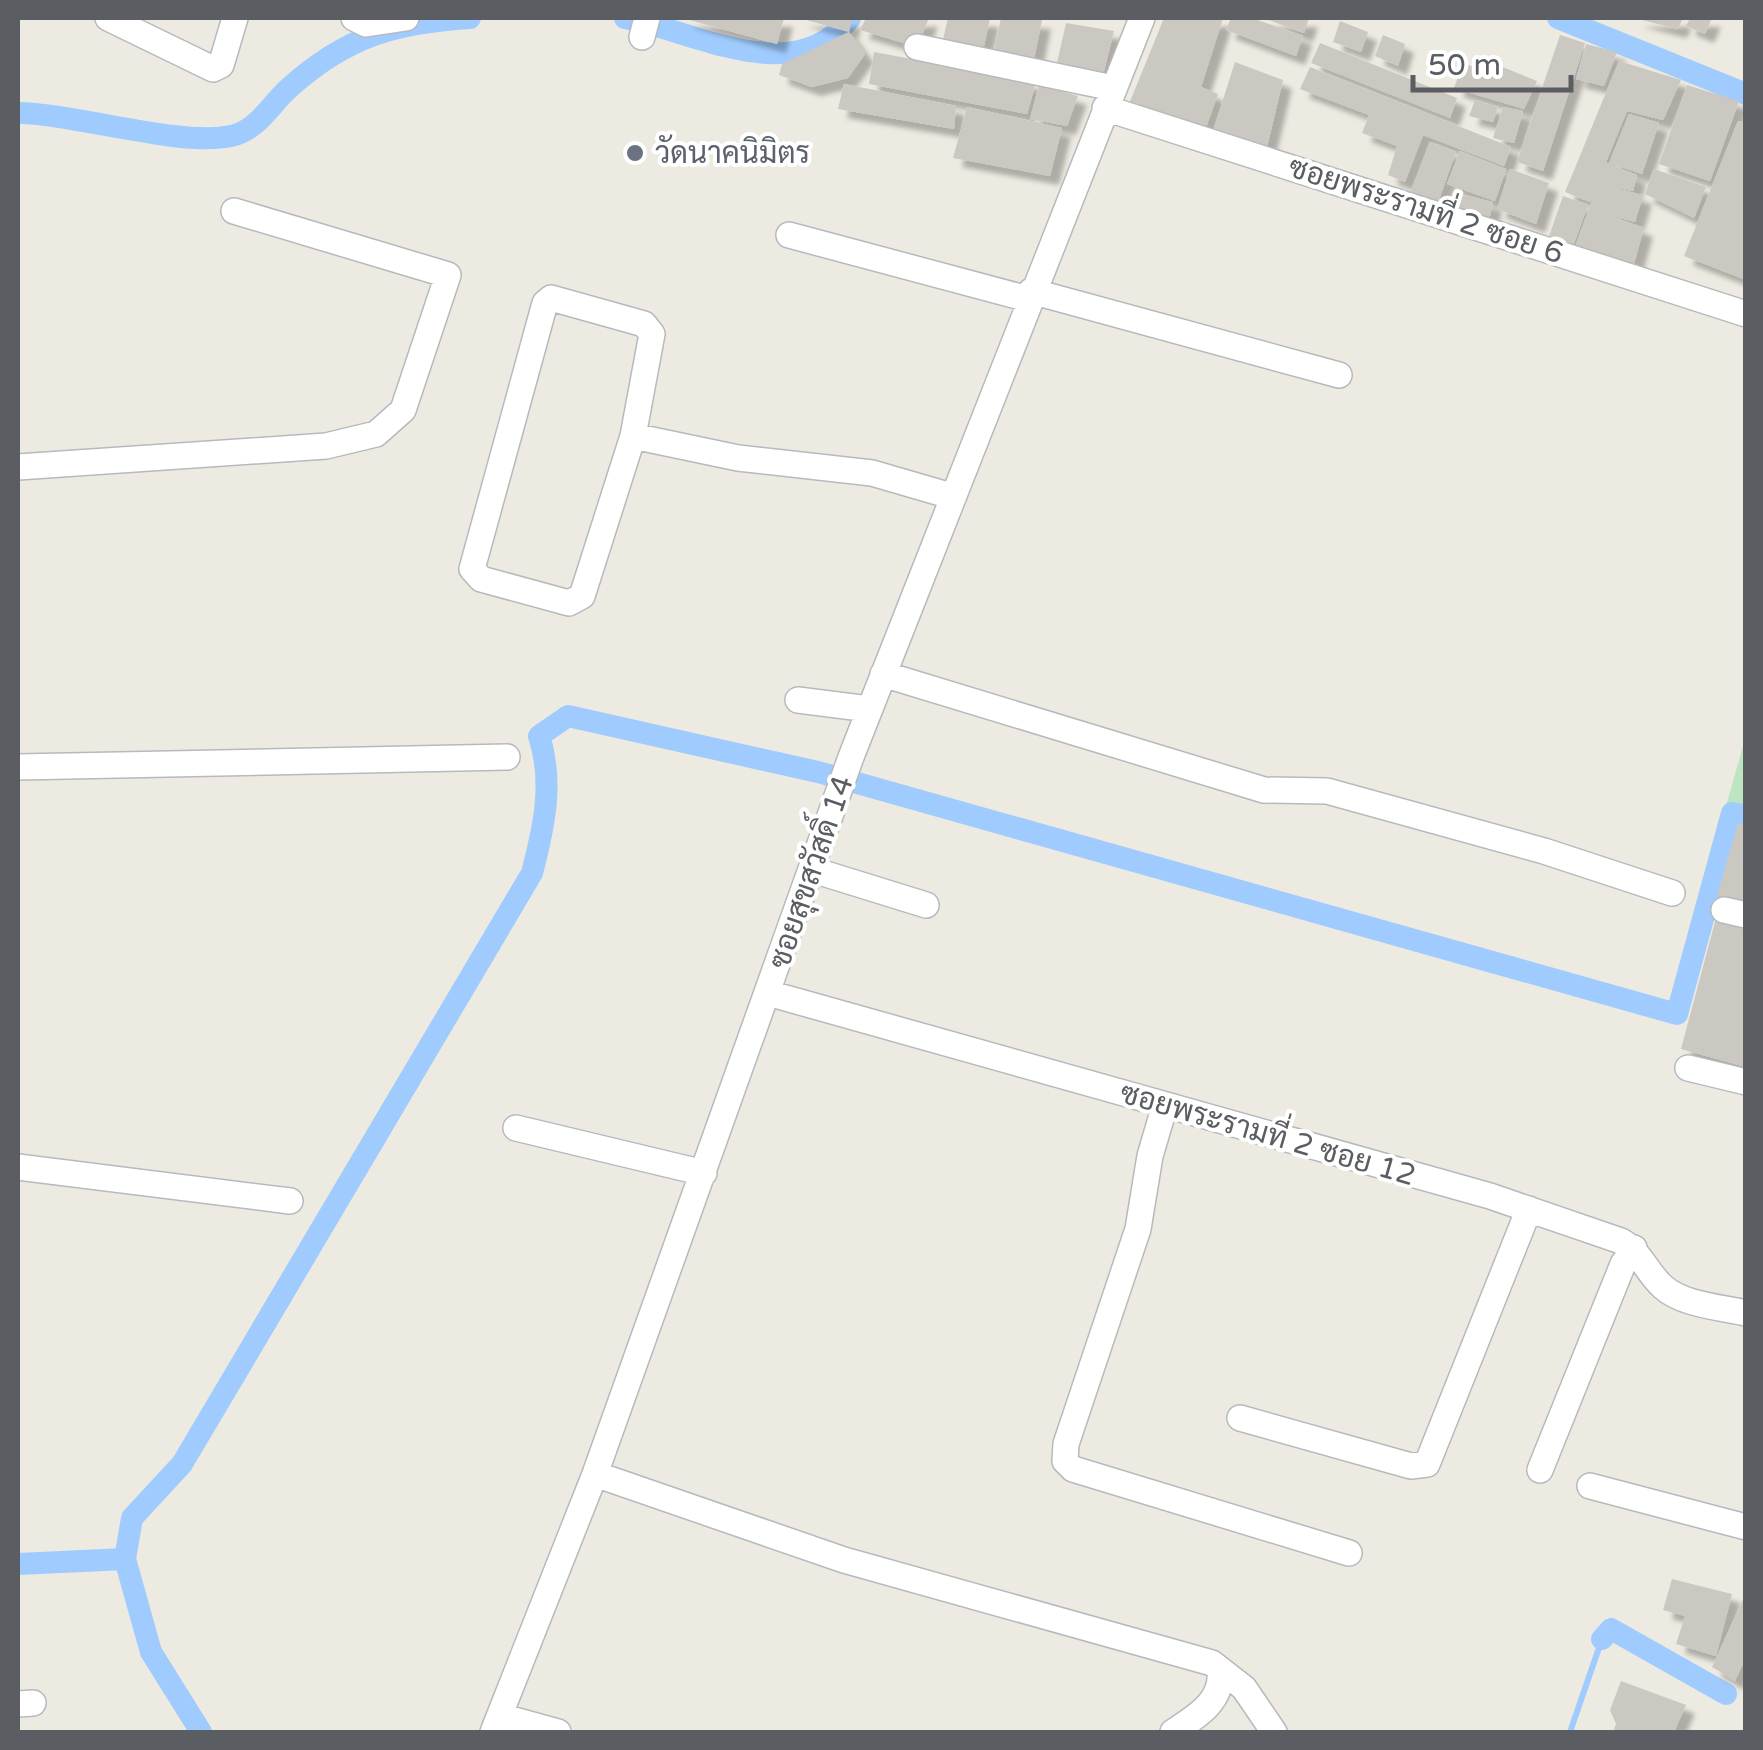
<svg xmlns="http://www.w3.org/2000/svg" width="1763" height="1750" viewBox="0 0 1763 1750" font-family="'Varela Round',Sarabun,sans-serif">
	<defs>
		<filter id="shadow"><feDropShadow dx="9" dy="9" stdDeviation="2.5" flood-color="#0004"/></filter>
	</defs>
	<rect width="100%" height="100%" fill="#edebe1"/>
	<!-- green -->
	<path fill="#bee5c2" d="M 1745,739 L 1745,811 L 1726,806 Z"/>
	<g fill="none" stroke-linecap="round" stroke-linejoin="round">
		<!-- stream -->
		<path stroke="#a0cbfe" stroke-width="6" d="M 1570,1732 L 1602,1639"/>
		<!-- canal -->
		<path stroke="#a0cbfe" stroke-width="22" d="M 625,18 C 697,32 796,90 850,18
			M 1558,18 L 1746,94
			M 18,113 C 78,114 180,147 231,136 C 257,131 271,104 289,88 C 347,36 394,23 470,18
			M 125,1559 L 132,1518 L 182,1464 L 532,873 C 544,827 554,782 539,736 L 568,716 L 818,772 L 1677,1014 L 1732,813 L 1746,816
			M 18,1564 L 125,1559 L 151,1652 L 201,1732
			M 1602,1639 L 1611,1629 L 1726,1694"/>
	</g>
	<!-- building -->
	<path fill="#cac8c1" filter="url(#shadow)" d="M 682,18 L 784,18 L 777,44 Z
		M 799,18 L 852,18 L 849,32 L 865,54 L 848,78 L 812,87 L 779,75 L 782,64 L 849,32 Z
		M 866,18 L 929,18 L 917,47 L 860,30 Z
		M 948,18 L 990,18 L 981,60 L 940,52 Z
		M 1001,18 L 1042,20 L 1033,64 L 993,56 Z
		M 1164,18 L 1223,18 L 1201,87 L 1218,94 L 1204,133 L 1129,104 Z
		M 1231,18 L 1252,18 L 1303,36 L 1296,56 L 1226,30 Z
		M 1263,18 L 1309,18 L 1304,33 Z
		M 1634,18 L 1683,18 L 1678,29 Z
		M 1690,18 L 1712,18 L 1705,34 L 1686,26 Z
		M 1340,21 L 1368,32 L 1361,52 L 1333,42 Z
		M 1066,23 L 1114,31 L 1103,75 L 1056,67 Z
		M 1383,35 L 1405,44 L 1398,66 L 1375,56 Z
		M 1560,35 L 1585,43 L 1543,171 L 1517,162 Z
		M 1320,43 L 1457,98 L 1450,118 L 1311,63 Z
		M 1586,44 L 1617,52 L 1604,86 L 1576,79 Z
		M 874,52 L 1036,82 L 1027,114 L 869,84 Z
		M 1619,61 L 1681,80 L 1663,120 L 1627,111 L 1606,162 L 1599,160 L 1637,175 L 1633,191 L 1598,184 L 1643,195 L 1635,222 L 1606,214 L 1644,228 L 1633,267 L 1575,247 L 1595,192 L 1590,202 L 1565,192 Z
		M 1235,62 L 1283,80 L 1266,151 L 1212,134 Z
		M 1463,63 L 1490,73 L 1495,64 L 1537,81 L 1524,109 L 1454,88 Z
		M 1310,67 L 1511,147 L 1504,166 L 1423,135 L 1405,182 L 1388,175 L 1397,146 L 1362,133 L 1369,115 L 1300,89 Z
		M 844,84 L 956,106 L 954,129 L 838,109 Z
		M 1039,85 L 1078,96 L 1067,126 L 1030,119 Z
		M 1687,85 L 1739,101 L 1710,181 L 1659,164 Z
		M 1475,100 L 1498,107 L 1493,122 L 1469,116 Z
		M 967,107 L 1062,128 L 1050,176 L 953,158 Z
		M 1503,107 L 1523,111 L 1514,143 L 1493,138 Z
		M 1629,114 L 1659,123 L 1642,174 L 1609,163 Z
		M 1738,121 L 1746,123 L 1746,280 L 1684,256 Z
		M 1430,142 L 1456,152 L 1437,205 L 1409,196 Z
		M 1460,151 L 1506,169 L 1495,201 L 1447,184 Z
		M 1510,169 L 1549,183 L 1536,224 L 1497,209 Z
		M 1654,169 L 1706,187 L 1694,218 L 1645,194 Z
		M 1458,194 L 1493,202 L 1489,220 L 1455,211 Z
		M 1563,196 L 1588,205 L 1573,246 L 1548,239 Z
		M 1738,823 L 1746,825 L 1746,903 L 1717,896 Z
		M 1716,918 L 1746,926 L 1746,1067 L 1681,1049 Z
		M 1672,1579 L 1732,1594 L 1716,1656 L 1676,1644 L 1685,1616 L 1663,1610 Z
		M 1746,1593 L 1746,1657 L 1735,1681 L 1712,1667 Z
		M 1621,1681 L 1686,1705 L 1674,1732 L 1613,1732 L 1616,1724 L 1610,1710 Z"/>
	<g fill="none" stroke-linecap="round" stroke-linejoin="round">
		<defs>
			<path id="street" d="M 108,18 L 213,69 L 221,65 L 235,18
				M 354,18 L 366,24 L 406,18
				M 642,37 L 647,18
				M 917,47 L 1113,88
				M 1105,108 L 1746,314
				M 789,235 L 1028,299
				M 1031,291 L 1339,375
				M 551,298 L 644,324 L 652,334 L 633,436 L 582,596 L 569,603 L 481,579 L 472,569 L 545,303 Z
				M 633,436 L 738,458 L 872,473 L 951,496
				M 18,467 L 326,446 L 376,434 L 403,410 L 448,275 L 234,211
				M 883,674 L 1264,790 L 1327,791 L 1544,851 L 1672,893
				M 798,700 L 869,709
				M 18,767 L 507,757
				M 813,870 L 926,905
				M 1724,910 L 1746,915
				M 768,993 L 1490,1196 L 1621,1241 C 1641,1252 1647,1273 1663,1287 C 1683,1305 1720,1307 1746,1313
				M 1688,1068 L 1746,1082
				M 1165,1105 L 1150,1156 L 1138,1229 L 1066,1444 L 1065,1461 L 1073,1469 L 1349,1553
				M 516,1128 L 704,1173
				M 18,1167 L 290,1201
				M 1240,1418 L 1411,1466 L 1427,1464 L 1529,1209
				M 1540,1470 L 1623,1264 L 1634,1248
				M 595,1474 L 844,1560 L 1212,1663 L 1244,1688 L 1274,1732
				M 1590,1486 L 1746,1527
				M 18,1704 L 33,1703
				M 500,1716 L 558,1732
				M 493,1732 L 595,1474 L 851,757 L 1142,18
				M 1173,1732 C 1196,1717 1224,1701 1220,1669"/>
		</defs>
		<!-- street casing -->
		<use href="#street" stroke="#b7b9be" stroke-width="28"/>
		<!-- street -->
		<use href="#street" stroke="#fff" stroke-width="25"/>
	</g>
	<!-- markers -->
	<circle fill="#6b7280" stroke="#fff" stroke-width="4" cx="635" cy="153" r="10"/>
	<g text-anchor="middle" stroke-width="8" stroke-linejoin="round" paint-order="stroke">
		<!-- worship labels -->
		<g font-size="30" fill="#5b616d" stroke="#fff" text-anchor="start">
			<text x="655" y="163">วัดนาคนิมิตร</text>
		</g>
		<!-- street labels -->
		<g font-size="30" fill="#5a5d62" stroke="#fff">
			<text transform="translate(1426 210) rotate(18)" y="10">ซอยพระรามที่ 2 ซอย 6</text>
			<text transform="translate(811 872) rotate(-71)" y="10">ซอยสุขสวัสดิ์ 14</text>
			<text transform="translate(1268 1134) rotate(16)" y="10">ซอยพระรามที่ 2 ซอย 12</text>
		</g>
	</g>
	<!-- border -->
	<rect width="1763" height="1750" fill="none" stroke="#5a5d62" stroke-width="40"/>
	<!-- scale -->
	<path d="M1413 75v15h158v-15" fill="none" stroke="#5a5d62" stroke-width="5"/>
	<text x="1428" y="75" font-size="30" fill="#5a5d62" stroke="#ffffff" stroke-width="8" paint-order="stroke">50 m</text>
</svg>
